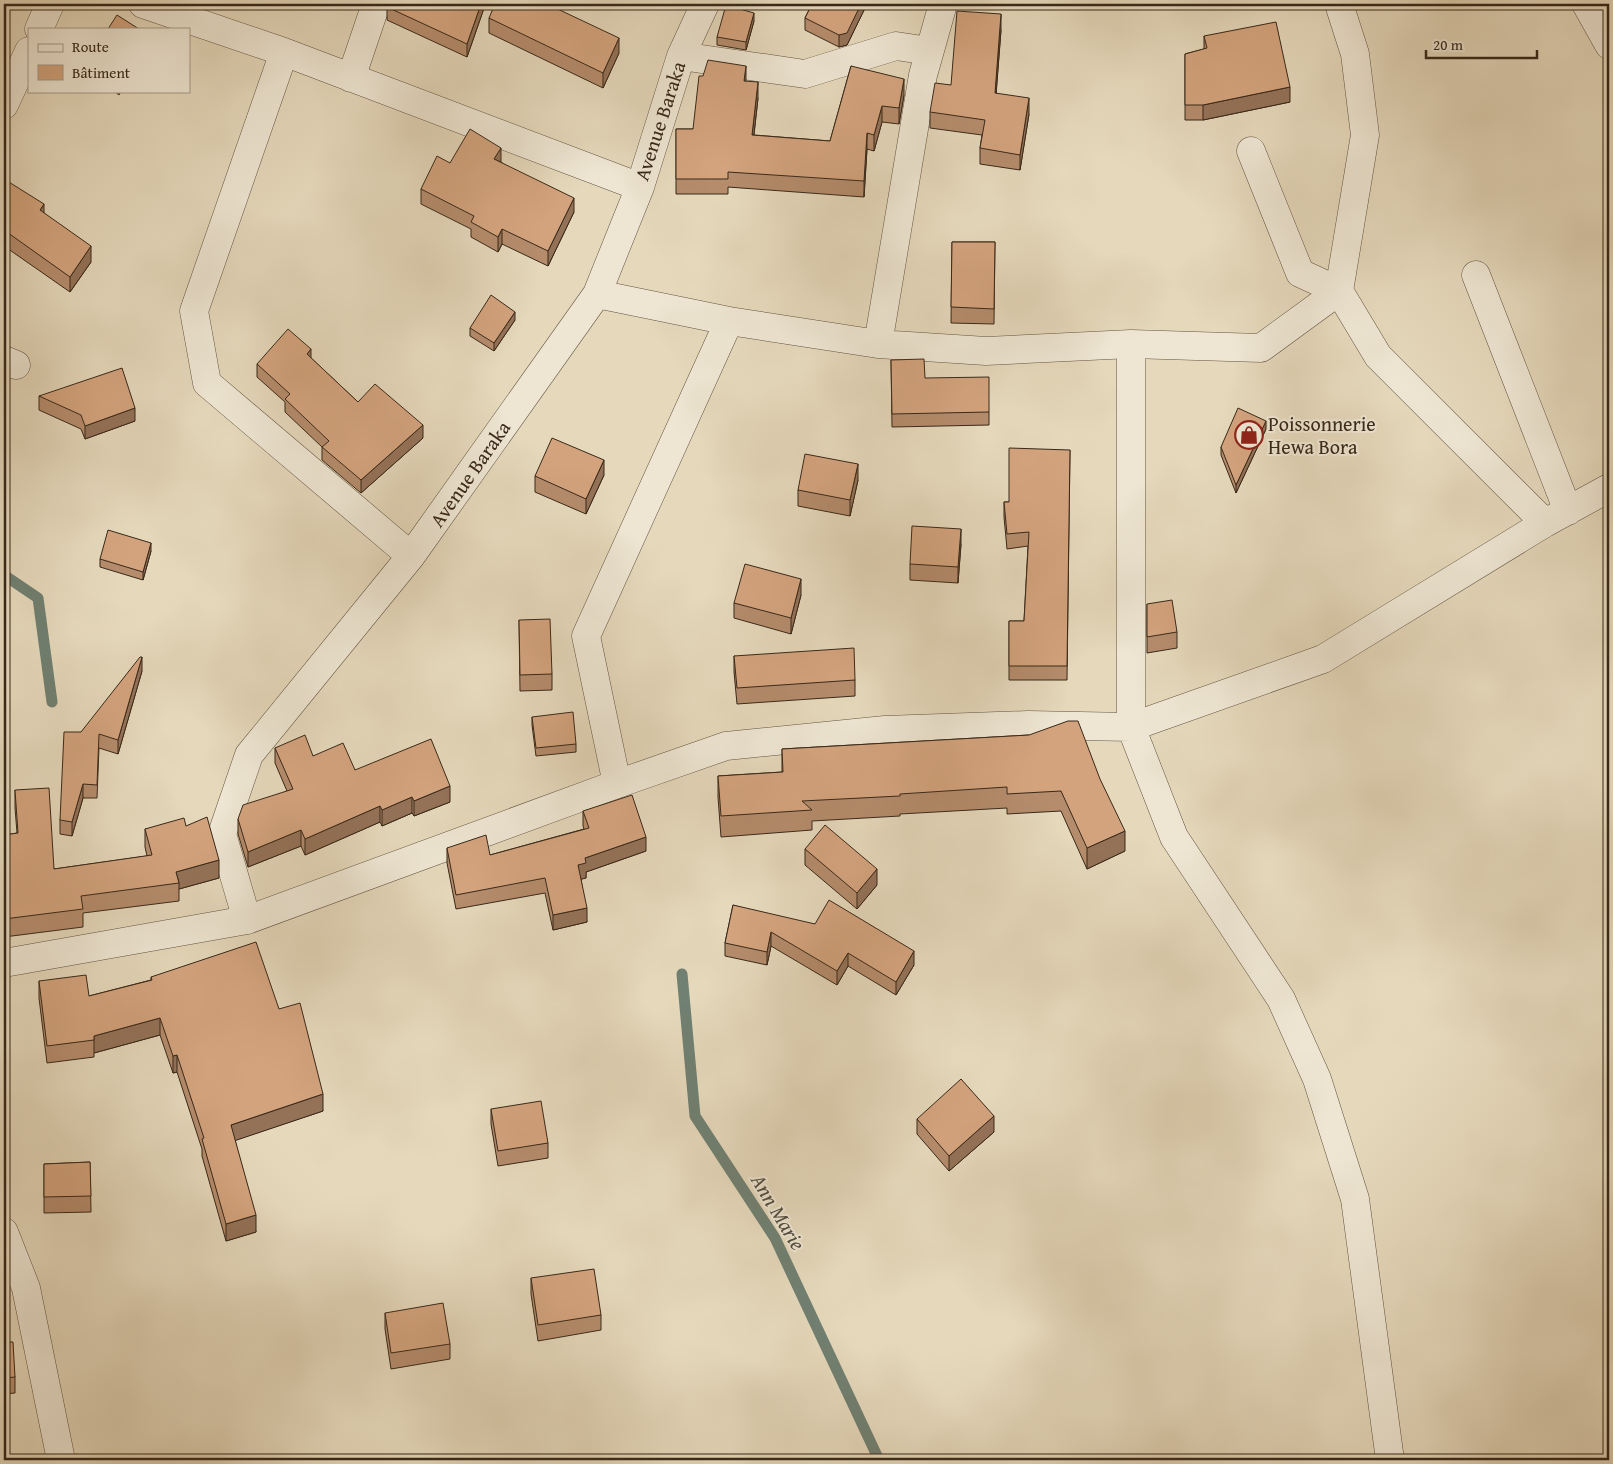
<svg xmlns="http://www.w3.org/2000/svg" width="1613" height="1464" viewBox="0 0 1613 1464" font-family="'Gentium Book Plus',serif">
	<rect width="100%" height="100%" fill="#e5d8bb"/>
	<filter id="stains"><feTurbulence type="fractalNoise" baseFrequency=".004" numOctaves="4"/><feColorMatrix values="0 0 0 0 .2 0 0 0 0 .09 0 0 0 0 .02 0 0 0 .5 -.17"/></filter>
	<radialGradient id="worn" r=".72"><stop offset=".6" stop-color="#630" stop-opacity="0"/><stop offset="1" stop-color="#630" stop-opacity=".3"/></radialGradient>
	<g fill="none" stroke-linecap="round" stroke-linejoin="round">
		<!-- stream -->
		<path stroke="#708072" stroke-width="11" d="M 4,575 L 38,598 L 52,702
			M 682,974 L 695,1116 L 775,1238 L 879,1460"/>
		<defs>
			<path id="minor" d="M 143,4 L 284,52 L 640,187
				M 1339,4 L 1355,54 L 1365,135 L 1339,291 L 1378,356 L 1545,523
				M 1586,4 L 1609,45
				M 39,29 L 50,4
				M 284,52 L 194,311 L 207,383 L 411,556
				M 681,56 L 805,74 L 896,46 L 929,51
				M 351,78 L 376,4
				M 4,105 L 29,51
				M 1476,275 L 1568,511
				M 597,294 L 729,321 L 878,344 L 986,351 L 1131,344 L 1131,727 L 1174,837 L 1281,999 L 1317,1079 L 1355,1199 L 1390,1460
				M 878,344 L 923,75 L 943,4
				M 1131,344 L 1261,348 L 1339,291 L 1300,273 L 1251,151
				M 4,360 L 16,365
				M 617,784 L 586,636 L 729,321
				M 247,920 L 222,834 L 249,755 L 411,556 L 597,294 L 640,187 L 681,56 L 705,4
				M 4,963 L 247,920 L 617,784 L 726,746 L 885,730 L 1028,725 L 1131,727 L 1323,659 L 1545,523 L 1609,488
				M 4,1232 L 26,1288 L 61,1460"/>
		</defs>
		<!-- minor casing -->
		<use href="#minor" stroke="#635442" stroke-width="29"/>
		<!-- minor -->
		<use href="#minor" stroke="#eee6d3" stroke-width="28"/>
	</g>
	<!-- wall -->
	<path fill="#b58c6c" stroke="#382819" d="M 483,4 L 483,11 L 467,57 L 387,20 L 387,7 Z
		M 812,4 L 867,4 L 847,45 L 839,47 L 805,30 L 805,18 Z
		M 489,18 L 619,53 L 603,88 L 489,33 Z
		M 754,21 L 746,50 L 717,45 L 717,37 Z
		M 1001,30 L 996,93 L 1029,114 L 1020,170 L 980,164 L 980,148 L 982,135 L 930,128 L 930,112 L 951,85 Z
		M 1204,36 L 1290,102 L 1203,120 L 1185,120 L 1185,54 L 1204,49 Z
		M 851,66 L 904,95 L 899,124 L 882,122 L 874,151 L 867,149 L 864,197 L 728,187 L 728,194 L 676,194 L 676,129 L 693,129 L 746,81 L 758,98 L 754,135 L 830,141 Z
		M 114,91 L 121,91 L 119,95 Z
		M 501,162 L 574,212 L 548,266 L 502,244 L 498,252 L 471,237 L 471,229 L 421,204 L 421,189 L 450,163 Z
		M 4,179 L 44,213 L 91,262 L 70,292 L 4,246 Z
		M 952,242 L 995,242 L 994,324 L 951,323 Z
		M 515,320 L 494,351 L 470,336 L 470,328 Z
		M 311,358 L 358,402 L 423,438 L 361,493 L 322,460 L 322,447 L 285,412 L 285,402 L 257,377 L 257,364 Z
		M 891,360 L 925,378 L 989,412 L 989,425 L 892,427 Z
		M 39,396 L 135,421 L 85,439 L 81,429 L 39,410 Z
		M 1266,429 L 1236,493 L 1221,455 L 1221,447 Z
		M 1070,450 L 1067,680 L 1009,680 L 1009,621 L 1024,621 L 1028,546 L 1007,549 L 1004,517 L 1004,502 L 1009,502 Z
		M 604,475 L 586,514 L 535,492 L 535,476 Z
		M 858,480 L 850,516 L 798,506 L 798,490 Z
		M 961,544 L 958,583 L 910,580 L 910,564 Z
		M 151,551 L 143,580 L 100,567 L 100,559 Z
		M 801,595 L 791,634 L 734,618 L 734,603 Z
		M 1147,604 L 1177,632 L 1177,648 L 1147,653 Z
		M 519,620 L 552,674 L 552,690 L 520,691 Z
		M 734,656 L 855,680 L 855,696 L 737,704 L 734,672 Z
		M 142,671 L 118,754 L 99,748 L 97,798 L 83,798 L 72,836 L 60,834 L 60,820 L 81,732 Z
		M 532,717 L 576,744 L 576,752 L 536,756 L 532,725 Z
		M 1029,735 L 1125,851 L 1087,869 L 1061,811 L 1007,814 L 1007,808 L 900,814 L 900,816 L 812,821 L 812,830 L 721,837 L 718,797 L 718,776 L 782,772 L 782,749 Z
		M 275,748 L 313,756 L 355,770 L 450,802 L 414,816 L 412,813 L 382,826 L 380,822 L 305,855 L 301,846 L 248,867 L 238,834 L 238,819 L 287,791 L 275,763 Z
		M 15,790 L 54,869 L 147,856 L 145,847 L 145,829 L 186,826 L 219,878 L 179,889 L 179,901 L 83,913 L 83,927 L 4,937 L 4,835 L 17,833 L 15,808 Z
		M 583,811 L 646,851 L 586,872 L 586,878 L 581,879 L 587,922 L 553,930 L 545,893 L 456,909 L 447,863 L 447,848 L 490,855 L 584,829 L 583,826 Z
		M 805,849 L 877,885 L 857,909 L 805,865 Z
		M 733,905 L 914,965 L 896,995 L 848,966 L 837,985 L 771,946 L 767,965 L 725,956 L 725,943 Z
		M 151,977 L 279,1009 L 323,1111 L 235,1140 L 256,1232 L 226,1241 L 202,1156 L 202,1149 L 177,1072 L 173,1073 L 160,1035 L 94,1053 L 94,1057 L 47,1063 L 39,998 L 39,981 L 89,996 L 151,980 Z
		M 491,1109 L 548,1143 L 548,1158 L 498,1166 L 491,1124 Z
		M 917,1119 L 994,1132 L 949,1171 L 917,1134 Z
		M 90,1162 L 91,1212 L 44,1213 L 44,1164 Z
		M 531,1278 L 601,1315 L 601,1330 L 538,1341 L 531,1294 Z
		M 385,1313 L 450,1344 L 450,1359 L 391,1369 L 385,1329 Z
		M 4,1342 L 15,1377 L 15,1393 L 4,1394 Z"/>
	<!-- shaded-wall -->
	<path fill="#947258" stroke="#382819" d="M 481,4 L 483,4 L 483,11 L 467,57 L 467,44 Z
		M 861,4 L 867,4 L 847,45 L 839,47 L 839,35 Z
		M 754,13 L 754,21 L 746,50 L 746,42 Z
		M 1001,14 L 1001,30 L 995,109 L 995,93 Z
		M 619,38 L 619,53 L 603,88 L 603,73 Z
		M 746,66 L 746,82 L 744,81 Z
		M 904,79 L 904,95 L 899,124 L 899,108 Z
		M 758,82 L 758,98 L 752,151 L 752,135 Z
		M 1290,87 L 1290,102 L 1203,120 L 1203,105 Z
		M 1029,98 L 1029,114 L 1020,170 L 1020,155 Z
		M 882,106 L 882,122 L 874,151 L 874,135 Z
		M 867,133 L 867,149 L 864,197 L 864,181 Z
		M 501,148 L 501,162 L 494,159 Z
		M 574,198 L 574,212 L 548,266 L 548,251 Z
		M 44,204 L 44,220 L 40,210 Z
		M 502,229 L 502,244 L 498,252 L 498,237 Z
		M 91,246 L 91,262 L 70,292 L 70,277 Z
		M 515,312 L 515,320 L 494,351 L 494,343 Z
		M 311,349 L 311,362 L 307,354 Z
		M 135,408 L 135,421 L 85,439 L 85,426 Z
		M 1266,421 L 1266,429 L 1236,493 L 1236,485 Z
		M 423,425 L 423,438 L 361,493 L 361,480 Z
		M 604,460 L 604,475 L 586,514 L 586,499 Z
		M 858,464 L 858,480 L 850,516 L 850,500 Z
		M 961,529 L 961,544 L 958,583 L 958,567 Z
		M 151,543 L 151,551 L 143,580 L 143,572 Z
		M 801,579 L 801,595 L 791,634 L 791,618 Z
		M 142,657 L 142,671 L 118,754 L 118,740 Z
		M 83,784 L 83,798 L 72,836 L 72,822 Z
		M 450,786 L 450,802 L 414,816 L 414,801 Z
		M 412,797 L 412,813 L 382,826 L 382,810 Z
		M 380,806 L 380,822 L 305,855 L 305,839 Z
		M 301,830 L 301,846 L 248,867 L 248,852 Z
		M 1125,831 L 1125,851 L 1087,869 L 1087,848 Z
		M 646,837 L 646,851 L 586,872 L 586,878 L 578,880 L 578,865 L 585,858 Z
		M 219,860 L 219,878 L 179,889 L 179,883 L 176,872 Z
		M 877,869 L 877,885 L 857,909 L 857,893 Z
		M 587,908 L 587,922 L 553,930 L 553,915 Z
		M 771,932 L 771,946 L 767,965 L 767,952 Z
		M 914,951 L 914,965 L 896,995 L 896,982 Z
		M 848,953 L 848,966 L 837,985 L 837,971 Z
		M 160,1018 L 160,1035 L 94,1053 L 94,1036 Z
		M 177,1055 L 177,1072 L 173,1073 L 173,1056 Z
		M 323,1094 L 323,1111 L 231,1142 L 231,1125 Z
		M 994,1116 L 994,1132 L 949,1171 L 949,1156 Z
		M 256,1215 L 256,1232 L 226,1241 L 226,1224 Z"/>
	<!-- building -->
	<path fill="#d3a37d" stroke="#382819" d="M 388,4 L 481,4 L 467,44 L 387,7 Z
		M 495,4 L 547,4 L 619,38 L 603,73 L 489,18 Z
		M 812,4 L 861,4 L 847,33 L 839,35 L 805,18 Z
		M 726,5 L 754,13 L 746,42 L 717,37 Z
		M 957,11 L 1001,14 L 995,93 L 1029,98 L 1020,155 L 980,148 L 985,120 L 930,112 L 935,83 L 951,85 Z
		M 117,15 L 139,29 L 108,29 Z
		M 1276,22 L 1290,87 L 1203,105 L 1185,105 L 1185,54 L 1207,48 L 1204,36 Z
		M 708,60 L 746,66 L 744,81 L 758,82 L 752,135 L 830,141 L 851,66 L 904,79 L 899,108 L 882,106 L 874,135 L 867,133 L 864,181 L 728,172 L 728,179 L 676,179 L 676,129 L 693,129 L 699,76 L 703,76 Z
		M 470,129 L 501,148 L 494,159 L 574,198 L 548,251 L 502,229 L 498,237 L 471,222 L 474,216 L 421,189 L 437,156 L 450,163 Z
		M 4,179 L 44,204 L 40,210 L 91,246 L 70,277 L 4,230 Z
		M 952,242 L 995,242 L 994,309 L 951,307 Z
		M 491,295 L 515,312 L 494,343 L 470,328 Z
		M 288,329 L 311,349 L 307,354 L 358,402 L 375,384 L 423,425 L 361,480 L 322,447 L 329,441 L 285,399 L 290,394 L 257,364 Z
		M 924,359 L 925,378 L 989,377 L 989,412 L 892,414 L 891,360 Z
		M 122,368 L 135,408 L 85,426 L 81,415 L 39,396 Z
		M 1238,408 L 1266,421 L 1236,485 L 1221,447 Z
		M 552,438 L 604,460 L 586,499 L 535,476 Z
		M 1009,448 L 1070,450 L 1067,666 L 1009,666 L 1009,621 L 1024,621 L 1029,532 L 1007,534 L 1004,502 L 1009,502 Z
		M 805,454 L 858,464 L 850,500 L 798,490 Z
		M 912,526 L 961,529 L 958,567 L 910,564 Z
		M 108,530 L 151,543 L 143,572 L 100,559 Z
		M 745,564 L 801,579 L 791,618 L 734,603 Z
		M 1172,600 L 1177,632 L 1147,637 L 1147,604 Z
		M 550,619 L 552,674 L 520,675 L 519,620 Z
		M 854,648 L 855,680 L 737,688 L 734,656 Z
		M 140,657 L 142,657 L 118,740 L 99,734 L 97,785 L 83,784 L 72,822 L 60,820 L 64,732 L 81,732 Z
		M 573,712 L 576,744 L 536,748 L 532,717 Z
		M 1068,721 L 1078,721 L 1100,779 L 1125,831 L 1087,848 L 1061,791 L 1007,794 L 1007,787 L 900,794 L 900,796 L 802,801 L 812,810 L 721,816 L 718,776 L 783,772 L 782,749 L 1029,735 Z
		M 305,735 L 313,756 L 343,743 L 355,770 L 431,739 L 450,786 L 414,801 L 412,797 L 382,810 L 380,806 L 305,839 L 301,830 L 248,852 L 238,819 L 243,805 L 293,789 L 275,748 Z
		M 49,788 L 54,869 L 152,855 L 145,829 L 184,818 L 186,826 L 207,817 L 219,860 L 176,872 L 179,883 L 81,896 L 83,909 L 4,919 L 4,835 L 18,833 L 15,790 Z
		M 632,795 L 646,837 L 585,858 L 586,863 L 578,865 L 587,908 L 553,915 L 545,878 L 456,895 L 447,848 L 486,835 L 490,855 L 589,828 L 583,811 Z
		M 825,825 L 877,869 L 857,893 L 805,849 Z
		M 829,900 L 914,951 L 896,982 L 848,953 L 837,971 L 771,932 L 767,952 L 725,943 L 733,905 L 815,924 Z
		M 256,942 L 279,1009 L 300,1003 L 323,1094 L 231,1125 L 256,1215 L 226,1224 L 202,1139 L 204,1138 L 177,1055 L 173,1056 L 160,1018 L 94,1036 L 94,1040 L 47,1046 L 39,981 L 86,975 L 89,996 L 152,980 L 151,977 Z
		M 961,1079 L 994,1116 L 949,1156 L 917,1119 Z
		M 541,1101 L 548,1143 L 498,1151 L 491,1109 Z
		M 90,1162 L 91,1196 L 44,1197 L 44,1164 Z
		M 594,1269 L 601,1315 L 538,1325 L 531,1278 Z
		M 443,1303 L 450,1344 L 391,1353 L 385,1313 Z
		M 4,1342 L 13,1342 L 15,1377 L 4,1378 Z"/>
	<!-- icons -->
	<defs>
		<symbol id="shop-ring" viewBox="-11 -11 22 22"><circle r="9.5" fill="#eee6d3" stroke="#8f2418" stroke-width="1.5"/><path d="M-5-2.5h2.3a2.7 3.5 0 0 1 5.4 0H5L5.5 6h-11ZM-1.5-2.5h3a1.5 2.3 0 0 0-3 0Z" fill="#8f2418"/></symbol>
	</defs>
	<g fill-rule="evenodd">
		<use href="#shop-ring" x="1233" y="419" width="32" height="32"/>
	</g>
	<g text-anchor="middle" stroke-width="4" stroke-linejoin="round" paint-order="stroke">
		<!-- street labels -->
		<g font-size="20" fill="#382819" stroke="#eee6d3">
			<text transform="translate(660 121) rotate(-72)" y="7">Avenue Baraka</text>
			<text transform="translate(470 474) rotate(-55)" y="7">Avenue Baraka</text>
		</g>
		<!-- poi labels -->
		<g font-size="20" fill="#382819" stroke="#eee6d3" text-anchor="start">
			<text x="1268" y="431">Poissonnerie<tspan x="1268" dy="23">Hewa Bora</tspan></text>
		</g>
		<!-- water labels -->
		<g font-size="21" font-style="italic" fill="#504c3e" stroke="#eee6d3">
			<text transform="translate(778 1212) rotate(59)" y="7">Ann Marie</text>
		</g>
	</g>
	<!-- margin -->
	<rect width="1613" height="1464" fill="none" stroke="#e5d8bb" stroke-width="20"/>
	<rect x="5" y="5" width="1603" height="1454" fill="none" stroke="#382819" stroke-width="2.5"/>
	<rect x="10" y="10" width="1593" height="1444" fill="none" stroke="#382819"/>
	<!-- legend -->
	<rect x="28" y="28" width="162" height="65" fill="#eee6d3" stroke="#a59a89"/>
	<rect x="38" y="44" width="25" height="8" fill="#eee6d3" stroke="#a59a89"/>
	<text x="72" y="52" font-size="15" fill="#382819">Route</text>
	<rect x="38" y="65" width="25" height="15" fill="#d3a37d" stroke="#a59a89"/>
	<text x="72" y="78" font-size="15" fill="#382819">Bâtiment</text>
	<!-- scale -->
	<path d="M1426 50v8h111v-8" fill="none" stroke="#382819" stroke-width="2.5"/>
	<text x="1433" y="50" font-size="15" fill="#382819" stroke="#eee6d3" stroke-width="4" paint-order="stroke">20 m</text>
	<rect width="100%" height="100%" filter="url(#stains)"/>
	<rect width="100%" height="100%" fill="url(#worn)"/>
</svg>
